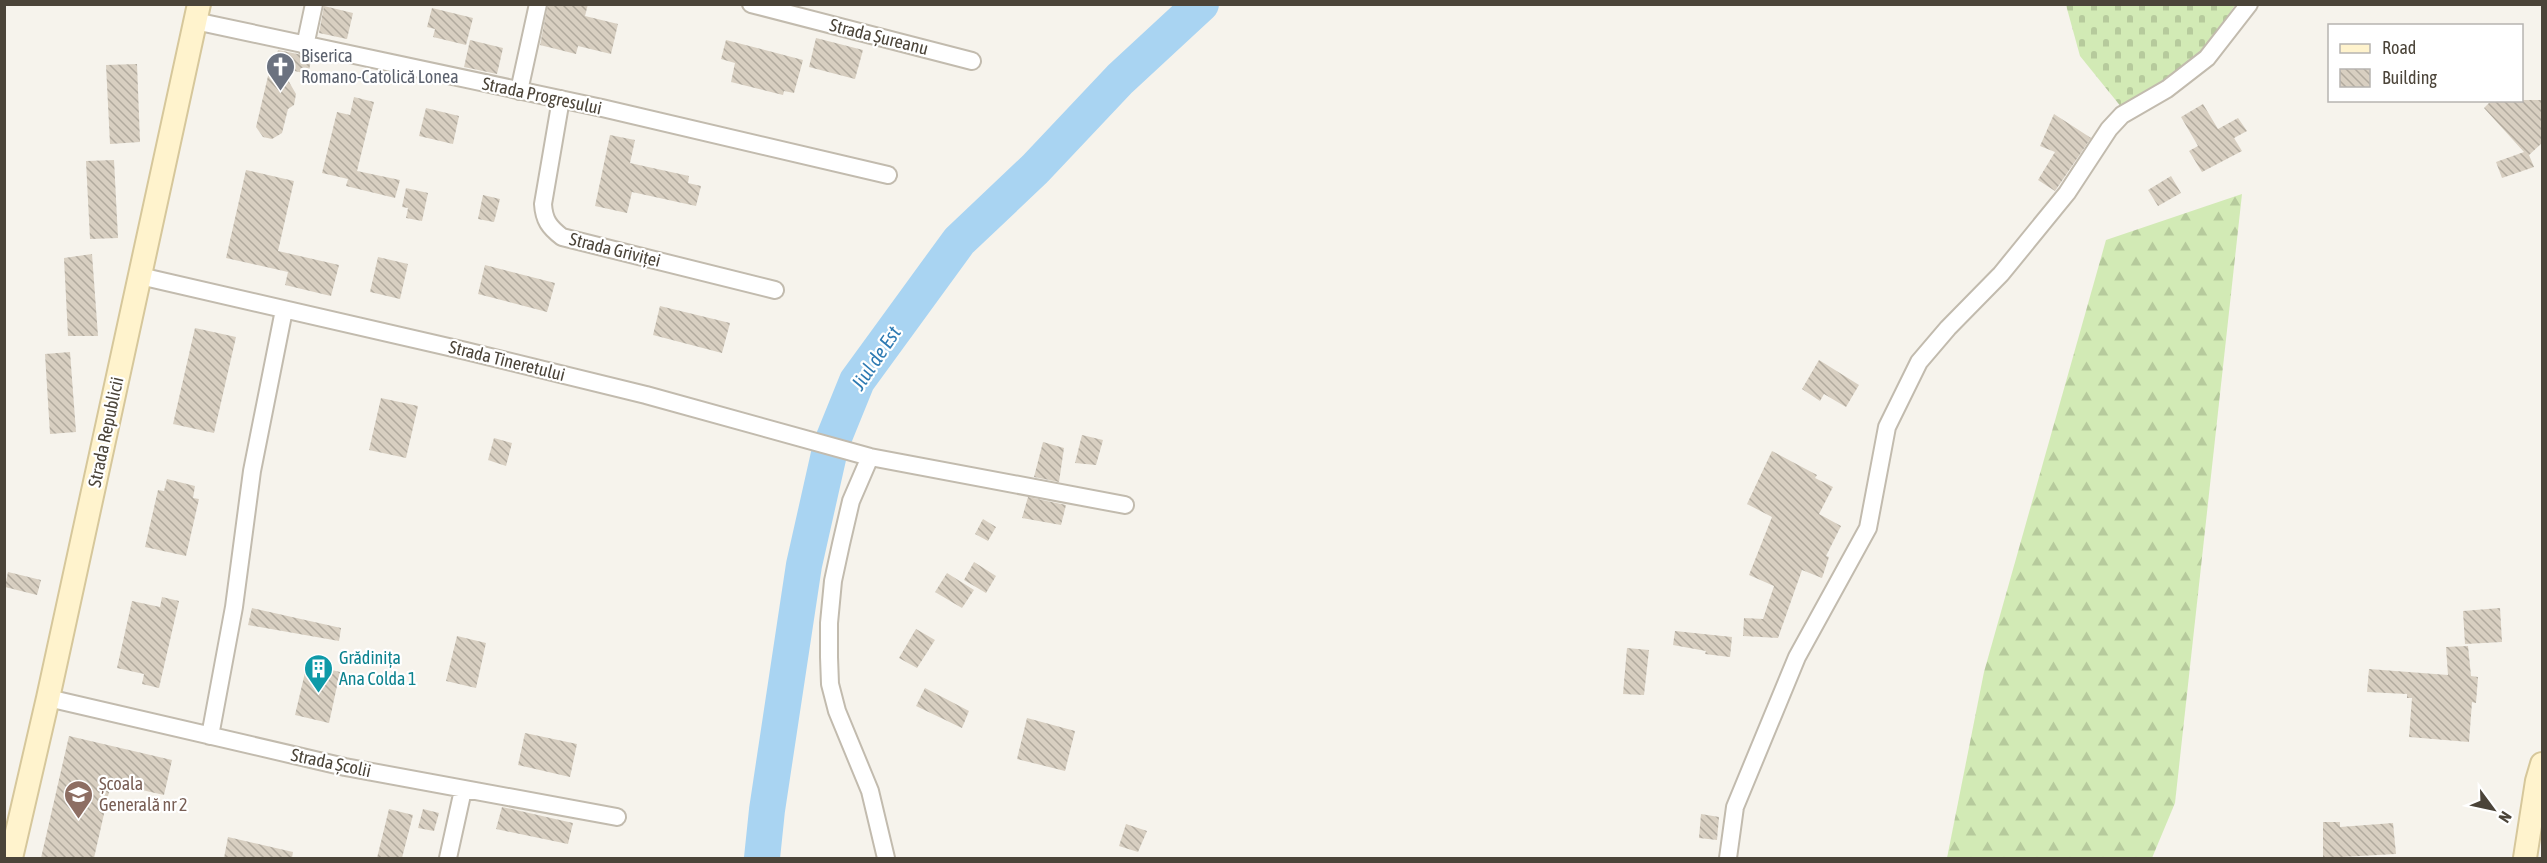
<svg xmlns="http://www.w3.org/2000/svg" width="2547" height="863" viewBox="0 0 2547 863" font-family="'Asap Condensed',sans-serif">
	<defs>
		<pattern id="forest-firs" width="22" height="20" patternUnits="userSpaceOnUse" patternTransform="scale(1.5)"><rect width="22" height="20" fill="#d2eab5"/><path d="M5 1l3.5 6h-7zM16 11l3.5 6h-7z" fill="#b6ca9c"/></pattern>
		<pattern id="cemetery-stones" width="16" height="16" patternUnits="userSpaceOnUse" patternTransform="scale(1.5)"><rect width="16" height="16" fill="#d2eab5"/><path d="M2 7V4a2 2 0 0 1 4 0v3zM10 15v-3a2 2 0 0 1 4 0v3z" fill="#b6ca9c"/></pattern>
		<pattern id="building-back-hatch" width="6" height="6" patternUnits="userSpaceOnUse" patternTransform="scale(1.5)"><rect width="6" height="6" fill="#d8cfc1"/><path d="M-1 5l2 2M0 0l6 6M5-1l2 2" fill="none" stroke="#b1aa9e"/></pattern>
	</defs>
	<rect width="100%" height="100%" fill="#f6f3ec"/>
	<!-- forest -->
	<path fill="url(#forest-firs)" d="M 2242,194 L 2175,803 L 2152,858 L 1947,858 L 1984,672 L 2106,240 Z"/>
	<!-- cemetery -->
	<path fill="url(#cemetery-stones)" d="M 2066,5 L 2235,5 L 2205,50 L 2153,92 L 2122,108 L 2080,56 Z"/>
	<g fill="none" stroke-linecap="round" stroke-linejoin="round">
		<!-- river -->
		<path stroke="#a9d4f2" stroke-width="36" d="M 762,858 L 767,810 L 804,565 L 831,445 L 857,381 L 959,241 L 1035,169 L 1120,79 L 1201,4"/>
	</g>
	<!-- building -->
	<path fill="url(#building-back-hatch)" d="M 548,4 L 588,4 L 585,16 L 618,24 L 611,54 L 578,46 L 576,54 L 540,45 Z
		M 324,6 L 353,13 L 347,39 L 319,33 Z
		M 432,8 L 473,18 L 466,45 L 433,37 L 435,29 L 427,27 Z
		M 816,38 L 863,50 L 855,79 L 809,67 Z
		M 470,40 L 503,48 L 497,74 L 464,67 Z
		M 726,40 L 803,60 L 794,93 L 784,91 L 783,95 L 731,82 L 735,63 L 721,59 Z
		M 278,50 L 312,57 L 308,74 L 281,68 L 296,94 L 294,105 L 288,109 L 282,133 L 272,139 L 263,137 L 256,127 L 273,55 L 276,60 Z
		M 137,64 L 140,142 L 110,144 L 106,65 Z
		M 354,97 L 374,102 L 357,171 L 400,180 L 395,198 L 346,186 L 348,179 L 322,173 L 337,112 L 350,115 Z
		M 2492,100 L 2542,100 L 2542,143 L 2529,155 L 2534,167 L 2502,178 L 2496,162 L 2524,152 L 2484,108 Z
		M 2203,104 L 2218,129 L 2238,118 L 2247,131 L 2234,138 L 2242,151 L 2202,172 L 2189,151 L 2198,146 L 2181,117 Z
		M 426,108 L 459,116 L 453,144 L 419,136 Z
		M 2054,114 L 2091,138 L 2055,191 L 2038,180 L 2055,152 L 2040,146 Z
		M 610,135 L 635,140 L 630,163 L 689,176 L 688,183 L 701,186 L 696,206 L 632,192 L 627,213 L 595,206 Z
		M 114,160 L 118,238 L 90,239 L 86,161 Z
		M 246,170 L 294,181 L 278,251 L 339,265 L 331,296 L 285,285 L 288,272 L 226,258 Z
		M 2171,176 L 2181,193 L 2158,206 L 2148,190 Z
		M 406,188 L 428,193 L 422,221 L 406,218 L 408,208 L 402,207 Z
		M 483,195 L 500,199 L 494,222 L 478,219 Z
		M 92,254 L 98,336 L 68,336 L 64,258 Z
		M 378,257 L 408,264 L 400,299 L 370,292 Z
		M 485,265 L 555,283 L 547,312 L 478,294 Z
		M 660,306 L 730,323 L 722,353 L 653,335 Z
		M 195,328 L 236,337 L 214,433 L 173,424 Z
		M 70,352 L 76,432 L 50,434 L 45,354 Z
		M 1819,360 L 1859,385 L 1846,407 L 1824,394 L 1820,401 L 1802,389 Z
		M 381,398 L 418,406 L 406,458 L 369,450 Z
		M 1082,435 L 1103,440 L 1096,465 L 1075,463 Z
		M 494,438 L 512,443 L 506,466 L 488,460 Z
		M 1043,442 L 1064,448 L 1059,482 L 1034,477 Z
		M 1772,451 L 1817,475 L 1815,478 L 1833,487 L 1819,514 L 1841,526 L 1826,556 L 1829,557 L 1822,578 L 1802,570 L 1778,638 L 1743,636 L 1744,618 L 1763,619 L 1774,586 L 1749,575 L 1772,517 L 1747,504 Z
		M 167,479 L 195,486 L 193,498 L 199,499 L 186,556 L 145,547 L 158,490 L 164,491 Z
		M 1028,497 L 1066,505 L 1061,525 L 1022,518 Z
		M 983,519 L 996,527 L 988,541 L 975,534 Z
		M 974,562 L 996,576 L 986,593 L 964,580 Z
		M 8,572 L 41,580 L 37,595 L 5,587 Z
		M 947,573 L 974,590 L 962,608 L 935,592 Z
		M 162,597 L 179,601 L 159,688 L 142,684 L 144,674 L 117,668 L 132,601 L 160,607 Z
		M 252,608 L 341,628 L 339,641 L 248,625 Z
		M 2500,608 L 2502,642 L 2465,644 L 2463,611 Z
		M 916,629 L 935,640 L 917,668 L 899,658 Z
		M 1675,631 L 1732,637 L 1730,657 L 1705,654 L 1706,651 L 1673,645 Z
		M 457,636 L 486,643 L 476,688 L 446,681 Z
		M 2468,646 L 2471,676 L 2478,677 L 2476,703 L 2472,702 L 2469,742 L 2409,737 L 2412,698 L 2407,698 L 2407,694 L 2367,692 L 2369,669 L 2448,675 L 2446,647 Z
		M 1627,648 L 1649,650 L 1644,695 L 1623,694 Z
		M 307,664 L 340,672 L 329,723 L 295,715 Z
		M 925,688 L 969,711 L 962,728 L 916,706 Z
		M 1027,718 L 1075,731 L 1065,771 L 1017,759 Z
		M 525,733 L 577,744 L 570,777 L 518,765 Z
		M 69,736 L 172,760 L 164,795 L 111,783 L 94,858 L 41,858 Z
		M 502,807 L 573,823 L 568,844 L 496,829 Z
		M 389,809 L 413,815 L 402,858 L 377,858 Z
		M 423,809 L 439,813 L 434,831 L 418,828 Z
		M 1701,814 L 1719,817 L 1717,840 L 1699,838 Z
		M 2323,822 L 2340,822 L 2340,827 L 2393,823 L 2396,854 L 2323,858 Z
		M 1126,824 L 1147,831 L 1138,852 L 1119,846 Z
		M 228,837 L 293,852 L 292,858 L 224,858 Z"/>
	<g fill="none" stroke-linecap="round" stroke-linejoin="round">
		<defs>
			<path id="street" d="M 751,4 L 972,61
				M 195,21 L 602,108 L 888,175
				M 305,46 L 314,4
				M 519,91 L 538,4
				M 561,99 L 543,204 C 544,220 549,227 562,237 L 775,290
				M 140,276 L 466,351 L 646,395 L 870,457 L 1125,505
				M 870,457 L 851,501 L 841,544 L 833,581 L 829,623 L 829,657 L 830,684 L 837,711 L 870,791 L 886,858
				M 48,698 L 345,767 L 617,817
				M 210,736 L 234,607 L 252,471 L 284,310
				M 448,858 L 463,790
				M 1728,858 L 1735,807 L 1797,657 L 1868,528 L 1887,427 L 1919,362 L 1948,328 L 2001,274 L 2067,193 L 2109,129 L 2122,115 L 2167,89 L 2207,58 L 2249,4"/>
			<path id="secondary" d="M 11,858 L 48,698 L 199,4
				M 2525,858 L 2537,781 L 2542,764"/>
		</defs>
		<!-- street casing -->
		<use href="#street" stroke="#c2bbae" stroke-width="20"/>
		<!-- secondary casing -->
		<use href="#secondary" stroke="#d6c79b" stroke-width="26"/>
		<!-- street -->
		<use href="#street" stroke="#fff" stroke-width="16"/>
		<!-- secondary -->
		<use href="#secondary" stroke="#fff3cd" stroke-width="22"/>
	</g>
	<!-- icons -->
	<defs>
		<symbol id="church-pin" viewBox="-11 -11 22 30"><path d="M0 17L-7.5 6A9.5 9.5 0 1 1 7.5 6Z" fill="#6b7280" stroke="#fff"/><path d="M-1.2-6h2.4v3.5h3.3v2.4h-3.3V6h-2.4V-.1h-3.3v-2.4h3.3Z" fill="#fff"/></symbol>
		<symbol id="building-pin" viewBox="-11 -11 22 30"><path d="M0 17L-7.5 6A9.5 9.5 0 1 1 7.5 6Z" fill="#0f9aa8" stroke="#fff"/><path d="M-4-6H4V6H1V3H-1V6H-4ZM-2.5-4.3h1.7v1.8h-1.7ZM.8-4.3h1.7v1.8H.8ZM-2.5-1h1.7V.8h-1.7ZM.8-1h1.7V.8H.8Z" fill="#fff"/></symbol>
		<symbol id="school-pin" viewBox="-11 -11 22 30"><path d="M0 17L-7.5 6A9.5 9.5 0 1 1 7.5 6Z" fill="#8d6e63" stroke="#fff"/><path d="M0-5L7-2L0 1L-7-2ZM-4 1L0 2.5L4 1V4Q0 6-4 4Z" fill="#fff"/></symbol>
	</defs>
	<g fill-rule="evenodd">
		<use href="#church-pin" x="264" y="50" width="33" height="45"/>
		<use href="#building-pin" x="302" y="652" width="33" height="45"/>
		<use href="#school-pin" x="62" y="778" width="33" height="45"/>
	</g>
	<g text-anchor="middle" stroke-width="4.5" stroke-linejoin="round" paint-order="stroke">
		<!-- street labels -->
		<g font-size="18" fill="#4b4439" stroke="#fff">
			<text transform="translate(879 37) rotate(14)" y="6">Strada Șureanu</text>
			<text transform="translate(542 96) rotate(12)" y="6">Strada Progresului</text>
			<text transform="translate(615 250) rotate(14)" y="6">Strada Griviței</text>
			<text transform="translate(507 361) rotate(14)" y="6">Strada Tineretului</text>
			<text transform="translate(106 432) rotate(-78)" y="6">Strada Republicii</text>
			<text transform="translate(331 763) rotate(12)" y="6">Strada Școlii</text>
		</g>
		<!-- worship labels -->
		<g font-size="18" fill="#5b616d" stroke="#fff" text-anchor="start">
			<text x="301" y="62">Biserica<tspan x="301" dy="21">Romano-Catolică Lonea</tspan></text>
		</g>
		<!-- culture labels -->
		<g font-size="18" fill="#0d838f" stroke="#fff" text-anchor="start">
			<text x="339" y="664">Grădinița<tspan x="339" dy="21">Ana Colda 1</tspan></text>
		</g>
		<!-- education labels -->
		<g font-size="18" fill="#785e54" stroke="#fff" text-anchor="start">
			<text x="99" y="790">Școala<tspan x="99" dy="21">Generală nr 2</tspan></text>
		</g>
		<!-- water labels -->
		<g font-size="20" font-style="italic" fill="#2e7ab2" stroke="#fff">
			<text transform="translate(876 358) rotate(-56)" y="7">Jiul de Est</text>
		</g>
	</g>
	<!-- border -->
	<rect width="2547" height="863" fill="none" stroke="#4b4439" stroke-width="12"/>
	<!-- legend -->
	<rect x="2328" y="24" width="195" height="78" fill="#ffffff" stroke="#b7b4b0" stroke-width="1.5"/>
	<rect x="2340" y="44" width="30" height="9" fill="#fff3cd" stroke="#b7b4b0" stroke-width="1.5"/>
	<text x="2382" y="54" font-size="18" fill="#4b4439">Road</text>
	<rect x="2340" y="69" width="30" height="18" fill="url(#building-back-hatch)" stroke="#b7b4b0" stroke-width="1.5"/>
	<text x="2382" y="84" font-size="18" fill="#4b4439">Building</text>
	<!-- north arrow -->
	<g transform="translate(2493 809) rotate(123)" stroke="#ffffff" stroke-width="4.5" paint-order="stroke">
	<path d="M0-4.5L10 22L0 15L-10 22Z" fill="#4b4439"/>
	<text y="-9" font-size="16" font-weight="bold" text-anchor="middle" fill="#4b4439">N</text>
	</g>
</svg>
